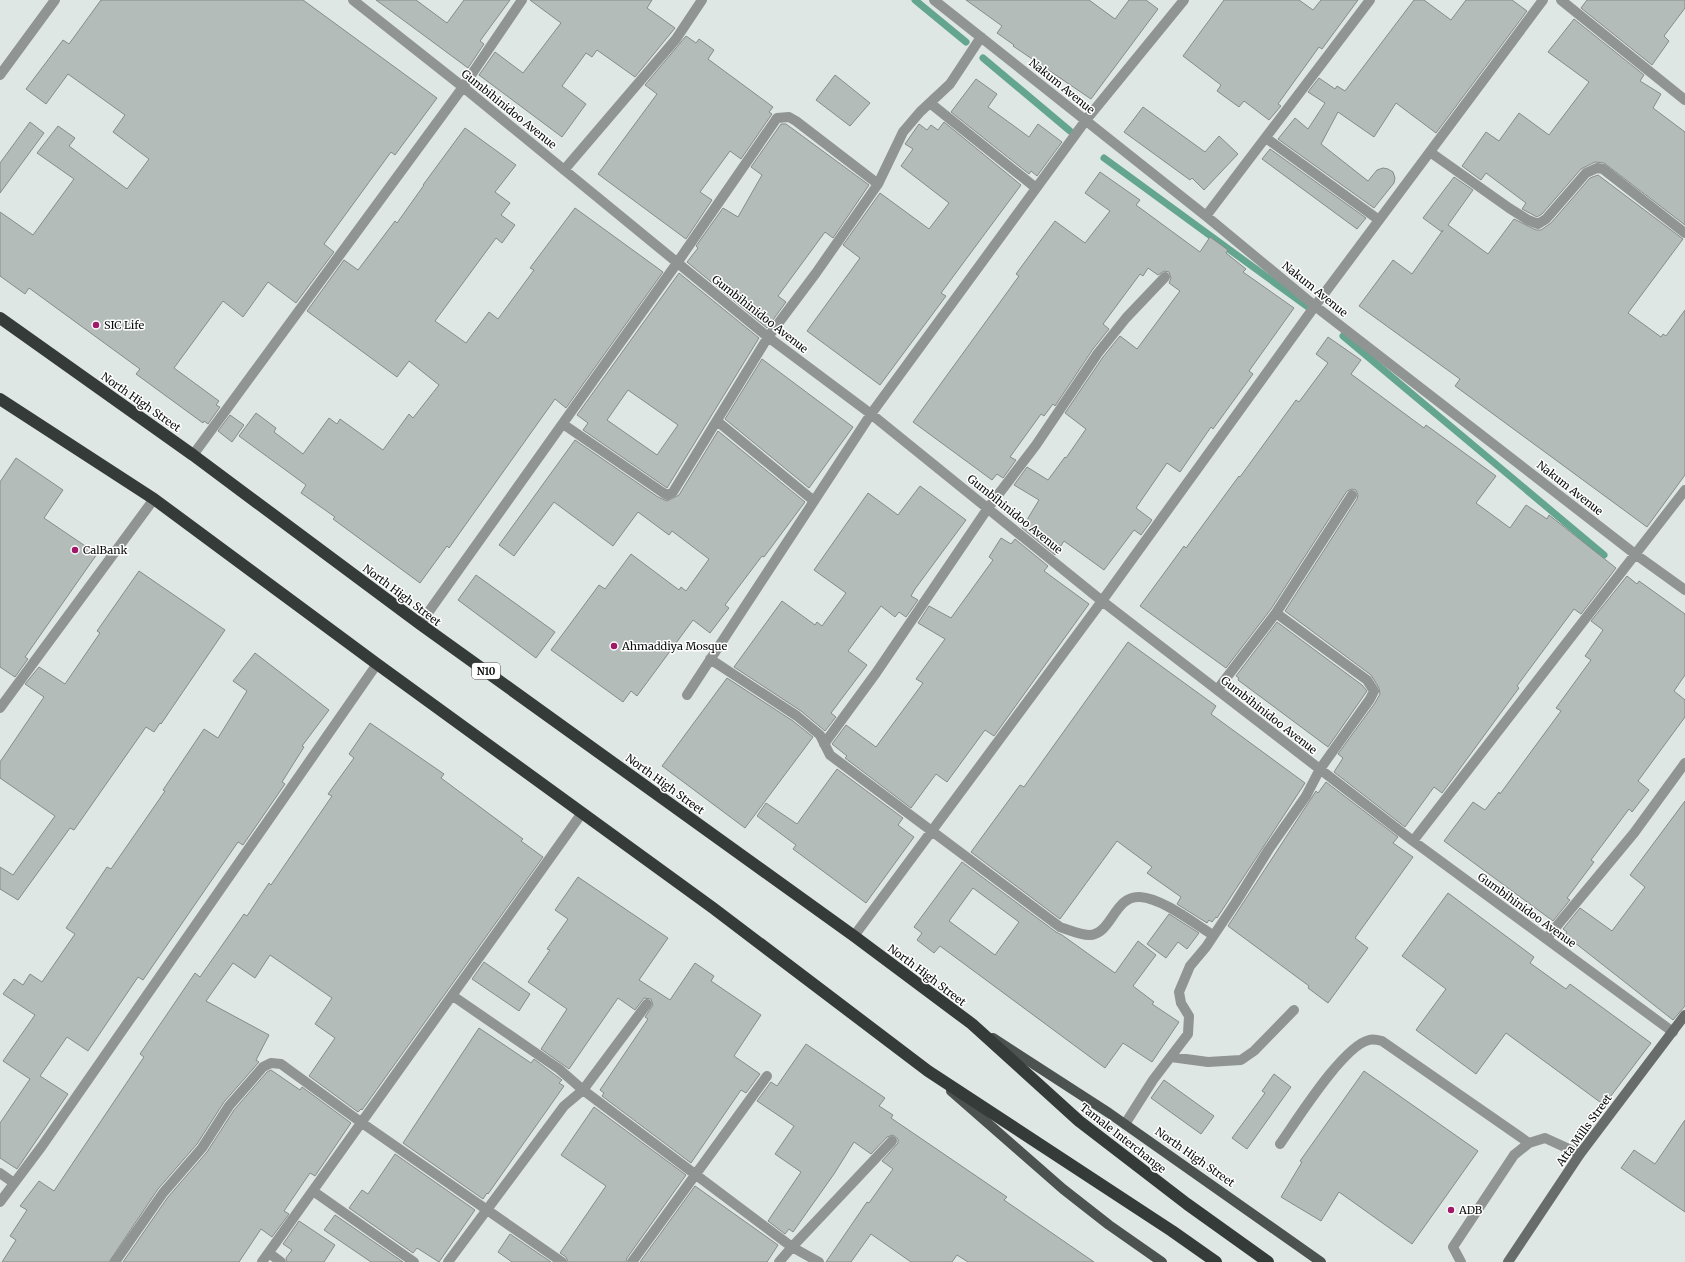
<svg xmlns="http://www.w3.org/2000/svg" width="1685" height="1262" viewBox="0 0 1685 1262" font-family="Merriweather,serif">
	<rect width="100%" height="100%" fill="#dfe7e4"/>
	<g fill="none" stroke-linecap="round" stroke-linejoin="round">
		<!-- stream -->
		<path stroke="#64a590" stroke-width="7" d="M 915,0 L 966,42
			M 983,58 L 1070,131
			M 1104,158 L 1312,310
			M 1343,336 L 1604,555"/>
	</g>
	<!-- building -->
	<path fill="#b4bcb9" stroke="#858c89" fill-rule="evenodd" d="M 101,0 L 303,0 L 437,98 L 395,155 L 391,152 L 324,244 L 334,252 L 296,303 L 268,282 L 243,317 L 223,301 L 174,368 L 219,401 L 216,405 L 220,407 L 208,424 L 204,421 L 203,423 L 136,374 L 140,369 L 29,288 L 25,294 L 0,276 L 0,212 L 33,235 L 74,179 L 37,153 L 58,126 L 75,138 L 69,146 L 127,189 L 149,159 L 113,132 L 125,115 L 68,74 L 46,104 L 26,89 L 63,40 L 69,44 Z
		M 376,0 L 416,0 L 447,23 L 464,0 L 510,0 L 480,41 L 484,44 L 468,68 Z
		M 530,0 L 652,0 L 647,8 L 675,28 L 635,77 L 597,50 L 592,57 L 586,53 L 562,86 L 586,104 L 562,137 L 479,75 L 495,52 L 523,73 L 561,23 Z
		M 966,0 L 1089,0 L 1115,19 L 1129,0 L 1146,0 L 1158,9 L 1091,99 L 1013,46 L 1014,45 L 997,33 L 1002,26 Z
		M 1224,0 L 1299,0 L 1313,10 L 1321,0 L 1358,0 L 1322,49 L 1319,47 L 1278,104 L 1281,106 L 1269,120 L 1244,101 L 1239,107 L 1217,91 L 1221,85 L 1183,56 Z
		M 1414,0 L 1424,0 L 1451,20 L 1466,0 L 1512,0 L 1527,11 L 1436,133 L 1396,103 L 1374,137 L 1338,112 L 1321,144 L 1368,181 L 1377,170 L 1383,168 L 1388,169 L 1393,172 L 1395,178 L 1394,183 L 1374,208 L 1278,139 L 1295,118 L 1308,129 L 1325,103 L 1308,92 L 1319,78 L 1335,89 L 1337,86 L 1345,91 Z
		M 1587,0 L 1685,0 L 1685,8 L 1664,36 L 1669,41 L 1652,65 L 1581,8 Z
		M 1574,19 L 1644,75 L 1640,81 L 1661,94 L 1653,108 L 1685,132 L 1685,225 L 1604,163 L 1595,162 L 1581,169 L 1542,214 L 1537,217 L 1522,209 L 1526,203 L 1486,173 L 1481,180 L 1462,166 L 1486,132 L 1499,141 L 1519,113 L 1549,135 L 1589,82 L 1548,52 Z
		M 686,36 L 696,43 L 699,39 L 714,50 L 708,59 L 773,107 L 769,112 L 772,114 L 741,159 L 730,151 L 700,192 L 712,200 L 686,239 L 598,174 L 657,94 L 645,85 Z
		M 835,75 L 870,103 L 850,126 L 816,100 Z
		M 976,79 L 997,94 L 988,107 L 1029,137 L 1038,124 L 1062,142 L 1037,176 L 1031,171 L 1029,174 L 951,112 Z
		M 1143,107 L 1205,152 L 1219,136 L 1238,154 L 1204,190 L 1192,178 L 1190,180 L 1124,132 Z
		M 30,122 L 44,133 L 0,193 L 0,163 Z
		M 944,122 L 1021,185 L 941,293 L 946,296 L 880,385 L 807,331 L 860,258 L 843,245 L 880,193 L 929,229 L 949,203 L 901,166 L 913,149 L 905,144 L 919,124 L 927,130 L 931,125 L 938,130 Z
		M 781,124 L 786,124 L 869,185 L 833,238 L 825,232 L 778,296 L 786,302 L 767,328 L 687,262 L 698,248 L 696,246 L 723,208 L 738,217 L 762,175 L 751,167 Z
		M 465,128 L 516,165 L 495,192 L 510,203 L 501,215 L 515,225 L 502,243 L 496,238 L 435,321 L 466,343 L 489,312 L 498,319 L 534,270 L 530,268 L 575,208 L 663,272 L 566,408 L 555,399 L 449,548 L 447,546 L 420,583 L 333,519 L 335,517 L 301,493 L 306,485 L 239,436 L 256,413 L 276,428 L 274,432 L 303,454 L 329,418 L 337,424 L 340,419 L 383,450 L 409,414 L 413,418 L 439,385 L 409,361 L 397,377 L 307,311 L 344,260 L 358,270 L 395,221 L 397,223 L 424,185 L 423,185 Z
		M 1270,149 L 1366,218 L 1357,229 L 1262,159 Z
		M 1100,172 L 1140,200 L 1136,205 L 1200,252 L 1210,237 L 1228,250 L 1226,253 L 1246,269 L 1243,272 L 1294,308 L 1249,371 L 1253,374 L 1213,429 L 1211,427 L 1180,472 L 1167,463 L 1136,508 L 1152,520 L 1141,535 L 1134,530 L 1104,570 L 1064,541 L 1055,555 L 1022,528 L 1039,500 L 1014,485 L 1027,467 L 1048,480 L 1065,457 L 1066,458 L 1086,429 L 1065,413 L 1103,357 L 1120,336 L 1137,349 L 1180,291 L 1169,283 L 1171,278 L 1169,272 L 1164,271 L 1158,275 L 1148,268 L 1143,276 L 1140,274 L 1103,324 L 1109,329 L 1093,349 L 1055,406 L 1053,404 L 1044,416 L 1041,414 L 1010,457 L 1016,460 L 1003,478 L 997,474 L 992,480 L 913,422 L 1019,276 L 1016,274 L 1055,221 L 1085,243 L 1110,211 L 1085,193 Z
		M 1598,175 L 1683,239 L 1628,313 L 1661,337 L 1663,334 L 1666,336 L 1685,310 L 1685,475 L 1647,527 L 1455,386 L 1460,379 L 1359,306 L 1393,260 L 1412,274 L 1443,230 L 1442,232 L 1423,218 L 1454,177 L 1473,190 L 1448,225 L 1488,254 L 1514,219 L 1536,230 L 1541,230 L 1551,223 L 1590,178 Z
		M 679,273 L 759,338 L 667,488 L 583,430 L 588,423 L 577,415 ZM 628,390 L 678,425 L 657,455 L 607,420 Z
		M 1328,337 L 1361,360 L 1351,374 L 1424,428 L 1426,425 L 1496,476 L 1476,503 L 1510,528 L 1526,505 L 1547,519 L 1549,515 L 1616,568 L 1581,614 L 1574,609 L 1517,686 L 1519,688 L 1442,793 L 1434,787 L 1405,827 L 1334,772 L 1343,758 L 1338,754 L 1375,703 L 1380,694 L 1379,688 L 1371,675 L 1285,611 L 1357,499 L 1358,495 L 1356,490 L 1352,489 L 1347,491 L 1271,609 L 1226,668 L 1140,606 L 1184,546 L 1186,548 L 1239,476 L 1240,477 L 1296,400 L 1299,402 L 1328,363 L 1316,354 Z
		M 762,359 L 853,427 L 809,488 L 725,419 Z
		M 230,415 L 244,425 L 232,442 L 218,431 Z
		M 718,431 L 805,502 L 764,557 L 762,556 L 725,605 L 729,608 L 710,633 L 693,620 L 637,696 L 631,691 L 623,702 L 551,650 L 599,585 L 605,589 L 631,554 L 679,590 L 681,587 L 686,591 L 709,559 L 672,531 L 669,535 L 638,512 L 613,546 L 554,502 L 514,556 L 499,545 L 575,440 L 658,497 L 667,501 L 679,495 Z
		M 16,458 L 63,490 L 44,518 L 97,554 L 25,657 L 28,659 L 15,677 L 0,667 L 0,482 Z
		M 920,486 L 966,520 L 915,589 L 911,596 L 918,600 L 906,617 L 899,612 L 895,617 L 881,606 L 848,651 L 867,665 L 831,713 L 836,717 L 825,731 L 801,711 L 734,667 L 782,601 L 815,625 L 817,622 L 822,626 L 846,593 L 814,570 L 868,493 L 898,515 Z
		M 1001,538 L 1011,544 L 1015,539 L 1048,566 L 1044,571 L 1089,604 L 994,736 L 985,730 L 947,782 L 936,774 L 911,808 L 845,758 L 847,756 L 832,744 L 846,725 L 876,747 L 923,683 L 916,679 L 945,639 L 918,623 L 929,606 L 951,618 L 993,560 L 989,557 Z
		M 139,571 L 225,630 L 161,724 L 160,723 L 154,732 L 146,727 L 74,830 L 70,828 L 18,900 L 0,889 L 0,867 L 13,875 L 55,816 L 0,778 L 0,762 L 44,697 L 25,684 L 39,667 L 65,684 L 100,633 L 97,631 Z
		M 476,575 L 555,632 L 536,658 L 458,600 Z
		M 1627,576 L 1637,584 L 1639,581 L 1685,614 L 1685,675 L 1674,691 L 1685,700 L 1685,717 L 1638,781 L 1649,790 L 1632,812 L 1629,809 L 1591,860 L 1594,862 L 1567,898 L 1570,900 L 1553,921 L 1444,841 L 1473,802 L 1485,810 L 1499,792 L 1500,794 L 1561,711 L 1556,708 L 1591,660 L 1585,656 L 1603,630 L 1591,621 Z
		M 1277,622 L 1362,685 L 1367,691 L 1328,747 L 1238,680 L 1239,678 L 1236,676 Z
		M 1128,642 L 1216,706 L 1211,714 L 1305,783 L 1217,918 L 1216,917 L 1212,922 L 1209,920 L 1207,923 L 1177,904 L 1181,897 L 1147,873 L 1152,867 L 1117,841 L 1060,919 L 971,852 L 1020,785 L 1024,787 Z
		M 255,653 L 329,710 L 302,746 L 304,747 L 282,782 L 285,784 L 243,845 L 238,842 L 143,980 L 138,977 L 88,1051 L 67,1037 L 40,1076 L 68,1094 L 17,1169 L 0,1158 L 0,1123 L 30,1079 L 3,1061 L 35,1015 L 3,994 L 14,979 L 23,985 L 30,974 L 42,982 L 75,934 L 66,928 L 107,867 L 111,869 L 165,791 L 163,790 L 204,729 L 218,738 L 247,691 L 233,681 Z
		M 727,678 L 793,721 L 813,737 L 745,828 L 662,766 Z
		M 370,723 L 444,774 L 441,778 L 523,839 L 521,841 L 543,857 L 362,1110 L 361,1109 L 358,1112 L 309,1076 L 335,1038 L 315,1024 L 332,998 L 270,955 L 255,978 L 233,963 L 206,1001 L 269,1035 L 256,1060 L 259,1062 L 224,1102 L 197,1144 L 158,1189 L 109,1262 L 2,1262 L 16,1240 L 10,1236 L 27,1210 L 20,1206 L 39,1181 L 54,1191 L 144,1057 L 140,1054 L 195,973 L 200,977 L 244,914 L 247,916 L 269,883 L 271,885 L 332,796 L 328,794 L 354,758 L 349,754 Z
		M 837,769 L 903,818 L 898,825 L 914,837 L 866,903 L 793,849 L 796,845 L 757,816 L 766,803 L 797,824 Z
		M 1326,782 L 1398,837 L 1393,843 L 1413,857 L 1355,938 L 1368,948 L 1328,1003 L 1308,988 L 1309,986 L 1228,926 L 1316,791 L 1318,793 Z
		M 1685,801 L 1685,1006 L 1673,1020 L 1565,935 L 1567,932 L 1563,929 L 1580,908 L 1612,931 L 1645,887 L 1630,875 Z
		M 962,862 L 1056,932 L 1062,935 L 1115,973 L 1138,941 L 1156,955 L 1133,986 L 1154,1002 L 1152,1004 L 1179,1022 L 1152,1062 L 1123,1043 L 1105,1068 L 940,946 L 934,953 L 917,940 L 922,933 L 914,927 ZM 973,888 L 1019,922 L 995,955 L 949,921 Z
		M 578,877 L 668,938 L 639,980 L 670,1000 L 695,963 L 714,976 L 711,981 L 761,1015 L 734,1056 L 760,1074 L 746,1093 L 741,1090 L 691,1163 L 602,1096 L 604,1093 L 600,1090 L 648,1019 L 645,1017 L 653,1005 L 651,999 L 644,998 L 635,1010 L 618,998 L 569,1069 L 541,1049 L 567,1009 L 528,982 L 550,950 L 547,949 L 568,919 L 555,910 Z
		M 1448,893 L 1534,957 L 1530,963 L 1566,989 L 1570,984 L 1651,1043 L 1604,1105 L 1506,1033 L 1476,1074 L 1416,1030 L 1446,989 L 1402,956 Z
		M 1169,914 L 1199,933 L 1187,949 L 1178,942 L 1166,958 L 1147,944 Z
		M 484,962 L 530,994 L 519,1011 L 472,979 Z
		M 479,1028 L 531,1063 L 534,1059 L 562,1080 L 559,1083 L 564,1086 L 488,1194 L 487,1193 L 483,1199 L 403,1143 Z
		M 806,1044 L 885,1098 L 879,1106 L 893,1115 L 891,1118 L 1007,1197 L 1004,1200 L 1094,1262 L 968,1262 L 957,1255 L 952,1262 L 911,1262 L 871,1234 L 851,1262 L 826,1262 L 867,1202 L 869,1203 L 893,1169 L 882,1161 L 898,1143 L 898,1139 L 893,1135 L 887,1137 L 871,1154 L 854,1142 L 834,1174 L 793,1232 L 789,1229 L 785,1234 L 768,1221 L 801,1172 L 775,1154 L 794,1126 L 757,1101 L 771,1082 L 777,1086 Z
		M 271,1070 L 300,1090 L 302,1087 L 351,1123 L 315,1176 L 310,1173 L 284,1211 L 289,1214 L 272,1237 L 261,1229 L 239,1262 L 123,1262 L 168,1197 L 207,1152 L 234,1110 L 267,1072 Z
		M 1364,1071 L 1478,1151 L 1412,1244 L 1339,1192 L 1321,1221 L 1281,1197 L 1302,1162 L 1300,1161 Z
		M 1274,1074 L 1291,1087 L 1247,1149 L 1232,1138 L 1265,1093 L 1262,1091 Z
		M 1164,1080 L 1214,1116 L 1201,1134 L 1151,1098 Z
		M 594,1107 L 686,1175 L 627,1258 L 626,1262 L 568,1262 L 566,1257 L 560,1253 L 606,1186 L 561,1155 Z
		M 1685,1120 L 1685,1212 L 1621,1168 L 1634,1150 L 1655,1164 Z
		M 395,1154 L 475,1210 L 439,1262 L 417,1248 L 413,1253 L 349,1208 L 362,1190 L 368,1194 Z
		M 695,1186 L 778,1245 L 767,1262 L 640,1262 Z
		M 335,1215 L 403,1262 L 371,1262 L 324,1230 Z
		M 299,1221 L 335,1245 L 324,1262 L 287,1262 L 286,1258 L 292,1250 L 283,1244 Z
		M 510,1234 L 551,1262 L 512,1262 L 498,1252 Z"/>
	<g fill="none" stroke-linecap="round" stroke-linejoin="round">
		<!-- lane -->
		<path stroke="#909492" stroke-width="10" d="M 1280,1144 C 1297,1120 1343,1046 1369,1040 C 1373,1039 1378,1040 1382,1041 L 1529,1143
			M 1461,1262 L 1453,1247 L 1514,1155 L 1529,1143 L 1545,1138 L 1580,1154"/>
		<!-- street -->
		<path stroke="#909492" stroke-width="10" d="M 353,0 L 463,87 L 768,337 L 871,414 L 1102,601 L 1413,841 L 1673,1032
			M 934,0 L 1206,216 L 1315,306 L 1635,554 L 1685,590
			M 1561,0 L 1685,100
			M 0,75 L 55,0
			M 930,103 L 1036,188
			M 1266,138 L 1379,220
			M 1430,152 L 1509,208 L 1528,220 L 1538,224 L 1546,219 L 1586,173 L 1597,168 L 1603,169 L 1685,233
			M 564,170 L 676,39 L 702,0
			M 1206,216 L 1370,0
			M 717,421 L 814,501
			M 563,424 L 662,492 L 667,495 L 673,492 L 768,337 L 816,273 L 878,184 L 903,132 L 920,112 L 950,84 L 981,37
			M 193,455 L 463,87 L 522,0
			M 420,624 L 677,263 L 777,118 L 789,117 L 796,121 L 878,184
			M 710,659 L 797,716 L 820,735 L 830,755 L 1060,927 C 1069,930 1080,935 1089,935 C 1112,935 1114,895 1140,897 C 1162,898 1195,924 1213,935
			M 1217,690 L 1276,613 L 1352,495
			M 687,695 L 871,414 L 1086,120 L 1184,0
			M 0,708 L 154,499
			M 824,744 L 876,673 L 988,508 L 1036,445 L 1098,353 L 1126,318 L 1165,277
			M 1413,841 L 1685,490
			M 854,936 L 1102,601 L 1312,310 L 1543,0
			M 1546,939 L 1634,833 L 1685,763
			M 647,1004 L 583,1090 L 792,1247 L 892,1141
			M 1171,1057 L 1208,1062 L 1241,1060 L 1254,1051 L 1294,1010
			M 1125,1124 L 1153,1080 L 1188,1034 L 1189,1016 L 1181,1003 L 1179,992 L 1190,966 L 1206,947 L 1236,902 L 1269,849 L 1306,796 L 1320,769 L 1370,699 L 1374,691 L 1367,680 L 1276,613
			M 0,1173 L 14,1183
			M 313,1191 L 414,1262
			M 0,1202 L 42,1146 L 377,664
			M 269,1253 L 281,1262
			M 115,1262 L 163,1193 L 202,1148 L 229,1106 L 263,1067 L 271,1063 L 281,1064 L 362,1123 L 562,1262
			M 262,1262 L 582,813
			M 448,1262 L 564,1106 L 583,1090 L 559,1069 L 453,996
			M 632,1262 L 767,1076
			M 779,1262 L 792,1247 L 819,1262"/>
		<!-- secondary -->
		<path stroke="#686d6b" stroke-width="10" d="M 1508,1262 L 1580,1154 L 1685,1015"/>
		<!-- primary -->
		<path stroke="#4c524f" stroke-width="10" d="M 993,1038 L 1109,1113 L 1321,1262
			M 951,1091 L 1063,1189 L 1109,1225 L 1162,1262"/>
		<!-- highway -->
		<path stroke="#343b38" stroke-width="12" d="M 0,318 L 193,455 L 420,624 L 854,936 L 972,1024 L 1079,1121 L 1187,1204 L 1268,1262
			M 0,399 L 154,499 L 377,664 L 713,908 L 928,1071 L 1172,1231 L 1216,1262"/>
	</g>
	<!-- markers -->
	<g fill="#9f1968" stroke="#fff" stroke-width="1.5">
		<circle cx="96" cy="325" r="4"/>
		<circle cx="75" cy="550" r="4"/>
		<circle cx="614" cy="646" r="4"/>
		<circle cx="1451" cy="1210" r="4"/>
	</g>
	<g text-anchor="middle" stroke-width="3" stroke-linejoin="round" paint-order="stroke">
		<!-- shield labels -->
		<rect fill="#fff" stroke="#545655" stroke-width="1" x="472" y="663" width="28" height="16" rx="3"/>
		<g font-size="10" font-weight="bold" fill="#0a0d0c">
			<text x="486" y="675">N10</text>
		</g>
		<!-- street labels -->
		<g font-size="11" fill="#0a0d0c" stroke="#fff">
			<text transform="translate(1062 86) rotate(39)" y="4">Nakum Avenue</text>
			<text transform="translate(509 109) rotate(39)" y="4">Gumbihinidoo Avenue</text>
			<text transform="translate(1315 289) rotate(39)" y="4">Nakum Avenue</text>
			<text transform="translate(760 314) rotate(38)" y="4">Gumbihinidoo Avenue</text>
			<text transform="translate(141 402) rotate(35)" y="4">North High Street</text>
			<text transform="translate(1570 488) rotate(38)" y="4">Nakum Avenue</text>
			<text transform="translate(1015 514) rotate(39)" y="4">Gumbihinidoo Avenue</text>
			<text transform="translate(402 595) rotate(37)" y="4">North High Street</text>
			<text transform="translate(1269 715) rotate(38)" y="4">Gumbihinidoo Avenue</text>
			<text transform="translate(665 784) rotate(36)" y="4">North High Street</text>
			<text transform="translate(1527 910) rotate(36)" y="4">Gumbihinidoo Avenue</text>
			<text transform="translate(927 975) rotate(37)" y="4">North High Street</text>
			<text transform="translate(1584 1130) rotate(-54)" y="4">Atta Mills Street</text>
			<text transform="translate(1123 1138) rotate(38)" y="4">Tamale Interchange</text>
			<text transform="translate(1195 1157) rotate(35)" y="4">North High Street</text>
		</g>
		<!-- poi labels -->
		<g font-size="11" fill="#0a0d0c" stroke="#fff" text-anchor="start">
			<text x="104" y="329">SIC Life</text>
			<text x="83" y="554">CalBank</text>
			<text x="622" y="650">Ahmaddiya Mosque</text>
			<text x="1459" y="1214">ADB</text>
		</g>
	</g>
</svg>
